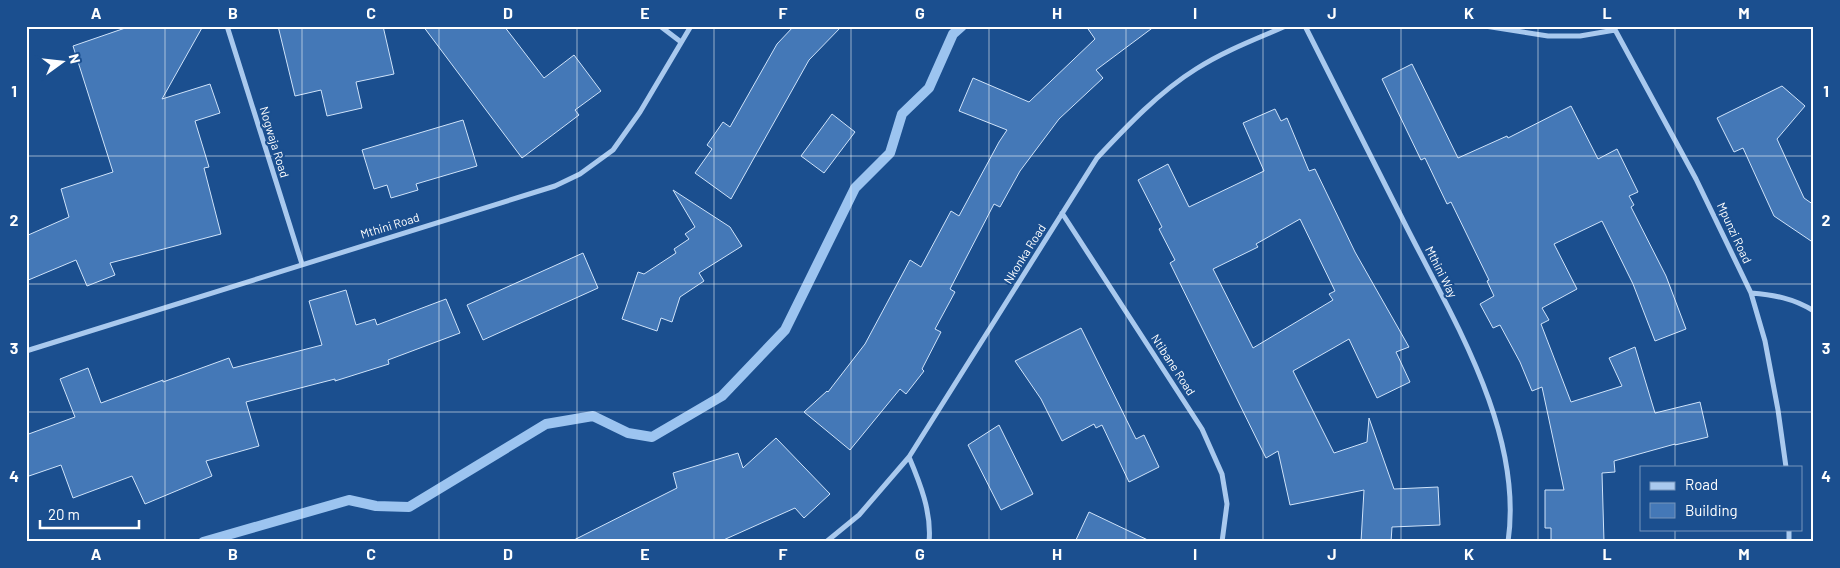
<svg xmlns="http://www.w3.org/2000/svg" width="1840" height="568" viewBox="0 0 1840 568" font-family="Barlow,sans-serif">
	<rect width="100%" height="100%" fill="#1b4f8f"/>
	<g fill="none" stroke-linecap="round" stroke-linejoin="round">
		<!-- stream -->
		<path stroke="#9cc4f0" stroke-width="10" d="M 203,542 L 349,500 L 376,506 L 409,507 L 546,424 L 593,416 L 628,433 L 652,437 L 722,396 L 785,330 L 855,188 L 890,153 L 902,114 L 929,88 L 953,34 L 962,26"/>
	</g>
	<!-- building -->
	<path fill="#4478b7" stroke="#cfe3fa" fill-rule="evenodd" d="M 131,26 L 203,26 L 162,99 L 210,84 L 220,113 L 195,121 L 209,167 L 204,168 L 221,234 L 110,263 L 115,275 L 87,286 L 76,260 L 26,281 L 26,236 L 69,217 L 61,189 L 113,172 L 73,46 Z
		M 278,26 L 383,26 L 394,74 L 356,82 L 362,108 L 327,116 L 321,90 L 295,96 Z
		M 423,26 L 504,26 L 544,78 L 574,55 L 601,91 L 575,110 L 579,115 L 522,158 Z
		M 794,26 L 842,26 L 809,60 L 731,199 L 695,173 L 712,149 L 707,145 L 723,122 L 730,127 L 777,44 Z
		M 1086,26 L 1155,26 L 1096,70 L 1103,78 L 1059,119 L 1020,171 L 1000,207 L 994,204 L 950,289 L 955,292 L 935,329 L 941,332 L 922,369 L 924,371 L 906,394 L 900,389 L 850,450 L 804,412 L 827,391 L 828,392 L 865,344 L 910,260 L 921,267 L 951,211 L 959,216 L 999,142 L 1007,130 L 959,111 L 973,78 L 1029,102 L 1095,39 Z
		M 1412,64 L 1458,158 L 1507,136 L 1508,138 L 1571,106 L 1598,159 L 1617,149 L 1638,192 L 1629,196 L 1634,205 L 1631,207 L 1666,276 L 1686,329 L 1655,341 L 1633,284 L 1602,221 L 1554,244 L 1577,289 L 1542,308 L 1549,320 L 1541,324 L 1571,402 L 1622,386 L 1609,358 L 1635,347 L 1655,413 L 1700,402 L 1708,437 L 1675,445 L 1675,444 L 1614,461 L 1615,472 L 1602,473 L 1604,542 L 1551,542 L 1551,528 L 1545,528 L 1545,490 L 1564,490 L 1542,387 L 1532,391 L 1520,362 L 1500,325 L 1493,328 L 1480,304 L 1494,296 L 1487,281 L 1489,280 L 1451,202 L 1447,204 L 1425,158 L 1421,160 L 1382,79 Z
		M 1782,86 L 1805,106 L 1777,139 L 1804,198 L 1814,205 L 1814,243 L 1774,216 L 1743,148 L 1734,152 L 1717,118 Z
		M 1275,109 L 1281,121 L 1287,118 L 1309,171 L 1315,169 L 1355,252 L 1409,347 L 1396,352 L 1410,382 L 1377,398 L 1349,339 L 1293,371 L 1334,453 L 1367,442 L 1369,418 L 1394,489 L 1438,487 L 1440,525 L 1392,527 L 1391,542 L 1361,542 L 1364,490 L 1290,505 L 1278,451 L 1266,458 L 1170,263 L 1175,260 L 1159,229 L 1162,227 L 1138,180 L 1168,164 L 1189,207 L 1264,171 L 1243,123 ZM 1300,219 L 1335,291 L 1329,294 L 1333,300 L 1253,348 L 1213,269 L 1258,247 L 1256,244 Z
		M 832,114 L 855,132 L 824,173 L 801,156 Z
		M 463,120 L 477,166 L 416,184 L 418,190 L 391,198 L 387,185 L 374,189 L 362,150 Z
		M 673,190 L 730,227 L 742,246 L 699,273 L 704,281 L 680,297 L 672,322 L 661,318 L 657,331 L 622,319 L 638,272 L 644,274 L 676,253 L 674,249 L 689,239 L 685,234 L 695,227 Z
		M 583,253 L 598,288 L 483,340 L 467,305 Z
		M 346,290 L 356,325 L 375,319 L 377,325 L 446,299 L 460,333 L 388,360 L 389,364 L 335,381 L 335,379 L 246,402 L 259,446 L 206,461 L 212,476 L 145,504 L 132,476 L 73,498 L 61,465 L 26,477 L 26,435 L 75,417 L 60,379 L 88,368 L 101,403 L 163,380 L 163,382 L 229,358 L 233,368 L 322,345 L 309,301 Z
		M 1081,328 L 1136,439 L 1144,435 L 1159,467 L 1129,482 L 1102,425 L 1096,428 L 1094,424 L 1062,441 L 1041,399 L 1015,361 Z
		M 999,425 L 1033,494 L 1001,510 L 968,445 Z
		M 776,438 L 830,494 L 804,518 L 795,508 L 719,542 L 570,542 L 677,488 L 673,473 L 738,453 L 743,468 Z
		M 1089,512 L 1152,542 L 1075,542 Z"/>
	<g fill="none" stroke-linecap="round" stroke-linejoin="round">
		<!-- street -->
		<path stroke="#a9c9ee" stroke-width="5" d="M 227,26 L 302,264
			M 660,26 L 681,42
			M 1305,26 C 1339,93 1372,159 1406,226 C 1453,319 1524,433 1508,542
			M 1485,26 L 1548,36 L 1580,36 L 1615,30
			M 1613,26 L 1696,179 L 1751,293 L 1765,341 L 1778,410 L 1786,467
			M 1062,213 L 1202,429 L 1222,474 L 1227,504 L 1222,542
			M 1751,293 C 1774,295 1793,298 1814,311
			M 26,351 L 555,186 L 580,174 L 613,150 L 640,112 L 691,26
			M 909,457 C 920,483 932,513 929,542
			M 1789,529 L 1789,542
			M 826,542 L 859,515 L 909,457 L 1097,158 C 1127,126 1159,92 1196,69 C 1224,51 1256,39 1286,26"/>
	</g>
	<!-- grid -->
	<path fill="none" stroke="#fff" stroke-width="1" stroke-opacity="0.55" d="M 165,26 L 165,542M 302,26 L 302,542M 439,26 L 439,542M 577,26 L 577,542M 714,26 L 714,542M 851,26 L 851,542M 989,26 L 989,542M 1126,26 L 1126,542M 1263,26 L 1263,542M 1401,26 L 1401,542M 1538,26 L 1538,542M 1675,26 L 1675,467M 26,156 L 1814,156M 26,284 L 1814,284M 26,412 L 1814,412M 1675,529 L 1675,542"/>
	<g text-anchor="middle" stroke-width="4.5" stroke-linejoin="round" paint-order="stroke">
		<!-- street labels -->
		<g font-size="12" fill="#fff" stroke="#1b4f8f">
			<text transform="translate(274 142) rotate(73)" y="4">Nogwaja Road</text>
			<text transform="translate(390 226) rotate(-17)" y="4">Mthini Road</text>
			<text transform="translate(1734 233) rotate(65)" y="4">Mpunzi Road</text>
			<text transform="translate(1025 254) rotate(-58)" y="4">Nkonka Road</text>
			<text transform="translate(1441 272) rotate(63)" y="4">Mthini Way</text>
			<text transform="translate(1173 365) rotate(57)" y="4">Ntibane Road</text>
		</g>
	</g>
	<!-- border -->
	<rect width="1840" height="568" fill="none" stroke="#1b4f8f" stroke-width="55"/>
	<!-- legend -->
	<rect x="1640" y="466" width="162" height="65" fill="#1b4f8f" stroke="#7695bc"/>
	<rect x="1650" y="482" width="25" height="8" fill="#a9c9ee" stroke="#7695bc"/>
	<text x="1685" y="490" font-size="15" fill="#ffffff">Road</text>
	<rect x="1650" y="503" width="25" height="15" fill="#4478b7" stroke="#7695bc"/>
	<text x="1685" y="516" font-size="15" fill="#ffffff">Building</text>
	<!-- north arrow -->
	<g transform="translate(62 62) rotate(75)" stroke="#1b4f8f" stroke-width="4" paint-order="stroke">
	<path d="M0-4L9 19L0 12L-9 19Z" fill="#ffffff"/>
	<text y="-8" font-size="14" font-weight="bold" text-anchor="middle" fill="#ffffff">N</text>
	</g>
	<!-- scale -->
	<path d="M40 520v8h99v-8" fill="none" stroke="#ffffff" stroke-width="2.5"/>
	<text x="48" y="520" font-size="15" fill="#ffffff" stroke="#1b4f8f" stroke-width="4" paint-order="stroke">20 m</text>
	<rect x="28" y="28" width="1784" height="512" fill="none" stroke="#fff" stroke-width="2"/>
	<g font-size="16" text-anchor="middle" font-weight="bold" fill="#fff">
		<text x="96" y="19">A</text>
		<text x="233" y="19">B</text>
		<text x="371" y="19">C</text>
		<text x="508" y="19">D</text>
		<text x="645" y="19">E</text>
		<text x="783" y="19">F</text>
		<text x="920" y="19">G</text>
		<text x="1057" y="19">H</text>
		<text x="1195" y="19">I</text>
		<text x="1332" y="19">J</text>
		<text x="1469" y="19">K</text>
		<text x="1607" y="19">L</text>
		<text x="1744" y="19">M</text>
		<text x="14" y="97">1</text>
		<text x="1826" y="97">1</text>
		<text x="14" y="226">2</text>
		<text x="1826" y="226">2</text>
		<text x="14" y="354">3</text>
		<text x="1826" y="354">3</text>
		<text x="14" y="482">4</text>
		<text x="1826" y="482">4</text>
		<text x="96" y="560">A</text>
		<text x="233" y="560">B</text>
		<text x="371" y="560">C</text>
		<text x="508" y="560">D</text>
		<text x="645" y="560">E</text>
		<text x="783" y="560">F</text>
		<text x="920" y="560">G</text>
		<text x="1057" y="560">H</text>
		<text x="1195" y="560">I</text>
		<text x="1332" y="560">J</text>
		<text x="1469" y="560">K</text>
		<text x="1607" y="560">L</text>
		<text x="1744" y="560">M</text>
	</g>
</svg>
